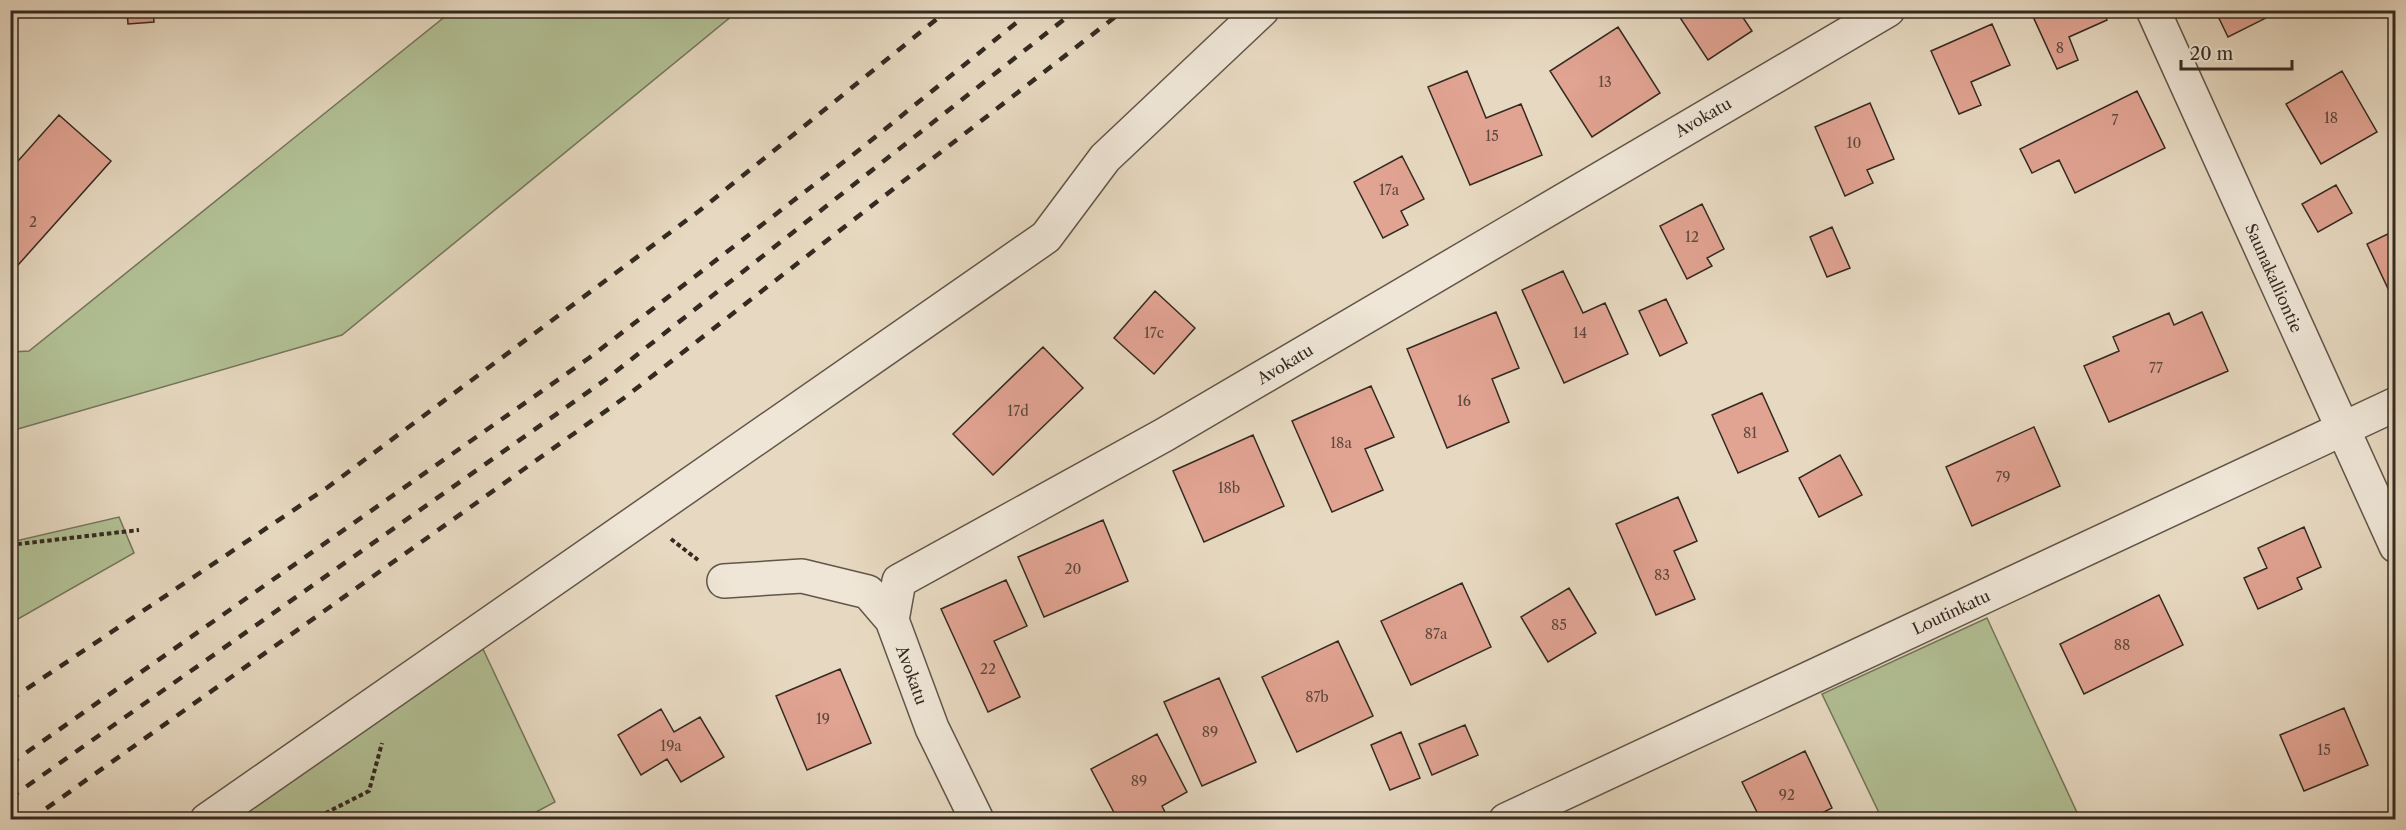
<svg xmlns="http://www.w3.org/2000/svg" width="2406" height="830" viewBox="0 0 2406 830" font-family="'Libre Caslon Text',serif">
	<rect width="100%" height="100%" fill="#e7d9c1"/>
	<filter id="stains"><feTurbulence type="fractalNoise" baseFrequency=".00333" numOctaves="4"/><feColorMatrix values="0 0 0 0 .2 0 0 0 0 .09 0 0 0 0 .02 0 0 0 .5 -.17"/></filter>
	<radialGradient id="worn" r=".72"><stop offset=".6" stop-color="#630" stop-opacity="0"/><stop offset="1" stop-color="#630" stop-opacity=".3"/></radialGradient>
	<!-- green -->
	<path fill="#b2c095" stroke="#73755b" stroke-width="1.5" d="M 452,11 L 738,11 L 342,335 L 11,431 L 11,352 L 29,351 Z
		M 119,517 L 134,553 L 11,623 L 11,542 Z
		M 1987,618 L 2080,819 L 1882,819 L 1822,694 Z
		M 483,649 L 555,802 L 523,819 L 213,820 Z"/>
	<!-- building -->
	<path fill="#e1a392" stroke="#342a21" stroke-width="1.5" d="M 10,10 L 14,10 L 16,26 L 10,27 Z
		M 127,10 L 153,10 L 154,22 L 128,24 Z
		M 1675,10 L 1738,10 L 1752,31 L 1708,60 Z
		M 2030,10 L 2103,10 L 2107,20 L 2069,37 L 2078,60 L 2057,69 Z
		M 2215,10 L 2270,10 L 2272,15 L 2228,37 Z
		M 1992,24 L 2010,65 L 1971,82 L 1981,105 L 1959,114 L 1931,51 Z
		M 1618,27 L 1660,93 L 1592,137 L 1550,71 Z
		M 1467,71 L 1486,118 L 1521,104 L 1542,155 L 1470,185 L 1428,87 Z
		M 2342,71 L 2377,132 L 2321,164 L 2286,104 Z
		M 2137,91 L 2165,148 L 2075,193 L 2059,160 L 2032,173 L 2020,149 Z
		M 1870,103 L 1894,159 L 1867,170 L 1873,183 L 1845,196 L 1815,127 Z
		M 59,115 L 111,161 L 10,274 L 10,170 Z
		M 1402,156 L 1424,199 L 1401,211 L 1408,225 L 1383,238 L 1354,182 Z
		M 2336,185 L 2352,213 L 2318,232 L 2302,204 Z
		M 1702,204 L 1724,249 L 1707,258 L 1712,266 L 1687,279 L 1660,226 Z
		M 1832,227 L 1850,268 L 1827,277 L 1810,237 Z
		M 2396,230 L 2396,293 L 2391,295 L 2367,244 Z
		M 1563,271 L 1583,313 L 1605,303 L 1628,354 L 1564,383 L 1522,290 Z
		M 1155,291 L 1195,328 L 1154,374 L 1114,338 Z
		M 1666,299 L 1687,343 L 1660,356 L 1639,311 Z
		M 1496,312 L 1519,368 L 1492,379 L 1509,422 L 1447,448 L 1407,349 Z
		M 2202,312 L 2228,371 L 2109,422 L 2084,366 L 2119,351 L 2113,337 L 2169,313 L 2174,325 Z
		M 1043,347 L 1083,388 L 993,475 L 953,434 Z
		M 1371,386 L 1394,437 L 1365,449 L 1383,490 L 1332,512 L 1292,421 Z
		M 1762,393 L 1788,451 L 1738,473 L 1712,415 Z
		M 2034,427 L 2060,486 L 1972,526 L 1946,467 Z
		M 1253,435 L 1284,506 L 1204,542 L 1173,471 Z
		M 1840,455 L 1862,495 L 1819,517 L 1799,478 Z
		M 1678,497 L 1697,541 L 1674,551 L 1695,599 L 1656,615 L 1616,524 Z
		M 1103,520 L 1128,581 L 1044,617 L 1018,557 Z
		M 2304,527 L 2321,567 L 2297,578 L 2302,589 L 2258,609 L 2244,578 L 2267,568 L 2258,548 Z
		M 1006,580 L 1027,626 L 994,641 L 1020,697 L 988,712 L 941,609 Z
		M 1462,583 L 1491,647 L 1411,685 L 1381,621 Z
		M 1569,588 L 1596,633 L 1548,662 L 1521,617 Z
		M 2159,595 L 2183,645 L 2084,694 L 2060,644 Z
		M 1338,641 L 1373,716 L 1297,752 L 1262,677 Z
		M 840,669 L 871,743 L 807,770 L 776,696 Z
		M 1219,678 L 1256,762 L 1202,786 L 1164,702 Z
		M 2344,708 L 2368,765 L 2304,791 L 2280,735 Z
		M 661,709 L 674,732 L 700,717 L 724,757 L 681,782 L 667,759 L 641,775 L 618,735 Z
		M 1465,725 L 1478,755 L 1432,775 L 1419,744 Z
		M 1401,732 L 1420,778 L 1390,790 L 1371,745 Z
		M 1157,734 L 1187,792 L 1162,806 L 1169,820 L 1118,820 L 1091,769 Z
		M 1805,751 L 1832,808 L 1808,820 L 1761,820 L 1742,782 Z"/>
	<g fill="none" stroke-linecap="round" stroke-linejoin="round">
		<defs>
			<path id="minor" d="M 2153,10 L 2396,546
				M 724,581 L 802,576 L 868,592 L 892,620
				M 207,820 L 1046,237 L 1105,158 L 1262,10
				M 977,820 L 932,728 L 892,620 L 899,581 L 1164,435 L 1888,10
				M 1506,820 L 2396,404"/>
		</defs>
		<!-- minor casing -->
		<use href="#minor" stroke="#615649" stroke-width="36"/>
		<!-- path -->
		<path stroke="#342a21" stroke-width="4" stroke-dasharray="4.5 3" stroke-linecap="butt" d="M 671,539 L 698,560
			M 10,545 L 139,530
			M 312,820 L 369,791 L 382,743"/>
		<!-- minor -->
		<use href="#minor" stroke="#efe6d7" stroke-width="33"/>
		<!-- rail -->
		<path stroke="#342a21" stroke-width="4.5" stroke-dasharray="10 10" stroke-linecap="butt" d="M 10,700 L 328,487 L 699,211 L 948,10
			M 10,764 L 589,358 L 863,147 L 1032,10
			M 10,798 L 605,380 L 1076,10
			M 30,820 L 624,398 L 1124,10"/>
	</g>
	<g text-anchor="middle" stroke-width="4.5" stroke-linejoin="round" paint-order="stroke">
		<!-- number labels -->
		<g font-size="14" fill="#5f483d">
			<text x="2060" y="53">8</text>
			<text x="1605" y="87">13</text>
			<text x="2331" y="123">18</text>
			<text x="2115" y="125">7</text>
			<text x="1492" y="141">15</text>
			<text x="1854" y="148">10</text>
			<text x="1389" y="195">17a</text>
			<text x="33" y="227">2</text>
			<text x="1692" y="242">12</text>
			<text x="1154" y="338">17c</text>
			<text x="1580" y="338">14</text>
			<text x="2156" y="373">77</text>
			<text x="1464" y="406">16</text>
			<text x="1018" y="416">17d</text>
			<text x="1750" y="438">81</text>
			<text x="1341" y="448">18a</text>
			<text x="2003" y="482">79</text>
			<text x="1229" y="493">18b</text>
			<text x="1073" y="574">20</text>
			<text x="1662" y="580">83</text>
			<text x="1559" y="630">85</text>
			<text x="1436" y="639">87a</text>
			<text x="2122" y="650">88</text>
			<text x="988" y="674">22</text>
			<text x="1317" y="702">87b</text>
			<text x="823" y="724">19</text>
			<text x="1210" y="737">89</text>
			<text x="671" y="751">19a</text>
			<text x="2324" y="755">15</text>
			<text x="1139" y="786">89</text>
			<text x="1787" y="800">92</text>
		</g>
		<!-- street labels -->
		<g font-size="16" fill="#342a21" stroke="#efe6d7">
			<text transform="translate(1703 117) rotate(-30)" y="6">Avokatu</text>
			<text transform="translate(2274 278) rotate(66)" y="6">Saunakalliontie</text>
			<text transform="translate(1285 364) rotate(-31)" y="6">Avokatu</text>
			<text transform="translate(1951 612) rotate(-25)" y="6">Loutinkatu</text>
			<text transform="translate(912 675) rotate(70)" y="6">Avokatu</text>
		</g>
	</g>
	<!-- margin -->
	<rect width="2406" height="830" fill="none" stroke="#e7d9c1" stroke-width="36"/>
	<rect x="12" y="12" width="2382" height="806" fill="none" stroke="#342a21" stroke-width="3"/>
	<rect x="18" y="18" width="2370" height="794" fill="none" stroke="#342a21" stroke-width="1.5"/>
	<!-- scale -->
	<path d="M2181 60v9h111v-9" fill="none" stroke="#342a21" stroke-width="3"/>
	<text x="2190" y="60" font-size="18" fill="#342a21" stroke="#efe6d7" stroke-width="4.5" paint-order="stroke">20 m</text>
	<rect width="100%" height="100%" filter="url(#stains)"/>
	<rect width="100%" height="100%" fill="url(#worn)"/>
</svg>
